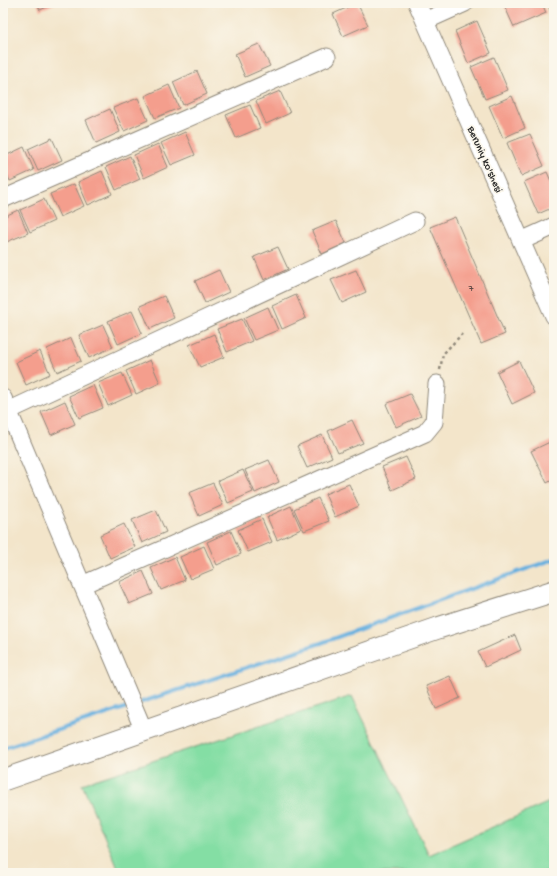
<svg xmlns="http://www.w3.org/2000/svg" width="557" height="876" viewBox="0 0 557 876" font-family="'Gochi Hand',sans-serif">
	<rect width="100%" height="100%" fill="#fbf7ec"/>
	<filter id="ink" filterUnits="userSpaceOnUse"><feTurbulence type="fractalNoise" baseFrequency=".025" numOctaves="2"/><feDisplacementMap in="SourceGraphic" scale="8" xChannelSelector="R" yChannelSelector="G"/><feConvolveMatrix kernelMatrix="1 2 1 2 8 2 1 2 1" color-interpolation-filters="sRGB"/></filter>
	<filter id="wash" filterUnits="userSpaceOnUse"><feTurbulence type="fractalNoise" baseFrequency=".012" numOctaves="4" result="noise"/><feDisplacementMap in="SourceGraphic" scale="16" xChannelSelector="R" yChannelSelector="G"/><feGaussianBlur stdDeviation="0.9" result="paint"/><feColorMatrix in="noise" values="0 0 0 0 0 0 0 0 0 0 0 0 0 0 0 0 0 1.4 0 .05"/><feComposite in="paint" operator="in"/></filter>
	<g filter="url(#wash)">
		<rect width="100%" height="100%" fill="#f3e5ca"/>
		<!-- green -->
		<path fill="#84dea4" stroke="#588468" d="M 352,696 L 429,855 L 554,800 L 554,873 L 120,873 L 82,784 Z"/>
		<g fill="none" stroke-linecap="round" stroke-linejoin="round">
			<!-- stream -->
			<path stroke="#67b0df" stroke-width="4" d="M 142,702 L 321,643 L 554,559
				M 3,748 L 125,708"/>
		</g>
		<g id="blocks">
			<!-- building -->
			<path fill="#f49e8d" d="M 37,3 L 56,3 L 40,10 Z
				M 330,3 L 340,3 L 331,7 Z
				M 357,3 L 368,25 L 343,36 L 333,14 Z
				M 508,3 L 542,3 L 546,13 L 514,27 L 504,5 Z
				M 547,3 L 554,3 L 554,19 Z
				M 477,21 L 491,53 L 468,63 L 455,31 Z
				M 259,44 L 270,66 L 245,77 L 235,54 Z
				M 494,57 L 508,90 L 485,99 L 471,67 Z
				M 197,71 L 207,94 L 183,105 L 173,82 Z
				M 169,85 L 179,108 L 155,118 L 145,96 Z
				M 280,91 L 290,113 L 266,124 L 256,101 Z
				M 512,96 L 525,128 L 503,138 L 489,106 Z
				M 138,98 L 148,120 L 124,131 L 113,108 Z
				M 250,105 L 260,128 L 236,138 L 226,115 Z
				M 110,109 L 120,132 L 96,143 L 86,120 Z
				M 185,132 L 195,155 L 171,165 L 161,143 Z
				M 530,134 L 544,166 L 521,176 L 507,143 Z
				M 52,138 L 62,160 L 38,171 L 28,149 Z
				M 158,144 L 168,167 L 144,178 L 134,155 Z
				M 24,147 L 34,170 L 10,181 L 3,165 L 3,157 Z
				M 130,156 L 140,179 L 116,190 L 106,167 Z
				M 102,171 L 112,194 L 88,205 L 78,182 Z
				M 547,172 L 554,188 L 554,207 L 538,214 L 524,182 Z
				M 74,184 L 84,206 L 60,217 L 50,194 Z
				M 44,199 L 54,221 L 30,232 L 20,210 Z
				M 18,210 L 28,233 L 4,243 L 3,217 Z
				M 455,217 L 505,334 L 481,344 L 430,227 Z
				M 336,221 L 346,243 L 322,254 L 312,231 Z
				M 278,247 L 288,269 L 264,280 L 254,257 Z
				M 219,270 L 229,292 L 205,303 L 195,281 Z
				M 356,270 L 366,292 L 342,303 L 331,280 Z
				M 296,295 L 306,318 L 282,329 L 272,306 Z
				M 164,296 L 174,318 L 150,329 L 140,306 Z
				M 268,307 L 278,330 L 254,340 L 244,318 Z
				M 132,311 L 142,333 L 118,344 L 108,321 Z
				M 242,319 L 252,341 L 227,352 L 217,329 Z
				M 103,325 L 113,347 L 89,358 L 79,335 Z
				M 214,334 L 224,357 L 200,367 L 189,345 Z
				M 71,338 L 81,361 L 57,372 L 47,349 Z
				M 40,351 L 50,374 L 26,385 L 16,362 Z
				M 150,360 L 160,383 L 136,394 L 126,371 Z
				M 519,361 L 534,393 L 512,404 L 497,372 Z
				M 122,373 L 132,395 L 108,406 L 98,383 Z
				M 93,385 L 103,408 L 79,418 L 69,396 Z
				M 410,394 L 421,416 L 396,427 L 386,404 Z
				M 65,401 L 75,424 L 51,435 L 41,412 Z
				M 352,420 L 363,443 L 338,453 L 328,431 Z
				M 322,435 L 332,457 L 307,468 L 297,446 Z
				M 554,440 L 554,479 L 547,483 L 531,451 Z
				M 406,457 L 416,479 L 392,490 L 382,467 Z
				M 269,460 L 279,482 L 255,493 L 245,470 Z
				M 243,470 L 253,492 L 228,503 L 218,481 Z
				M 213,483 L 223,505 L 199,516 L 189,493 Z
				M 349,484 L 359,506 L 335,517 L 325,494 Z
				M 318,498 L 329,521 L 304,531 L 294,509 Z
				M 291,506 L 301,529 L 277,540 L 267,517 Z
				M 156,510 L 166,532 L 142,543 L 132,520 Z
				M 262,519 L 272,542 L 248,552 L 238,530 Z
				M 124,524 L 135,547 L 110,558 L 100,535 Z
				M 231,531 L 241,554 L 217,565 L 207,542 Z
				M 204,546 L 214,569 L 190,579 L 180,557 Z
				M 175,557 L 185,580 L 161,590 L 151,568 Z
				M 143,571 L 153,594 L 129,604 L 119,582 Z
				M 515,635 L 521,650 L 485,667 L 478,652 Z
				M 450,676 L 460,698 L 436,709 L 426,686 Z"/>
		</g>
	</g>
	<g filter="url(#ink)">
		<use href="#blocks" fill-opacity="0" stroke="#8f887a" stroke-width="1"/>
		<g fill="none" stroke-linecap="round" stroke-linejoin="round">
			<defs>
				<path id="minor" d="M 417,3 L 554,316
					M 425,21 L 465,3
					M 3,199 L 327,57
					M 521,241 L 554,226
					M 3,398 L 144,731
					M 8,411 L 415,221
					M 82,585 L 425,433 L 434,422 L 437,384"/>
				<path id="tertiary" d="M 3,780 L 438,628 L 554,591"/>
			</defs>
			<!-- minor casing -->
			<use href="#minor" stroke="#8f887a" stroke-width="19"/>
			<!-- tertiary casing -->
			<use href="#tertiary" stroke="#8f887a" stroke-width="23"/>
			<!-- path -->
			<path stroke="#8f887a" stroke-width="2.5" stroke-dasharray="3 3" stroke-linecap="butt" d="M 440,370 L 443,354 L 462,334"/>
			<!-- minor -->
			<use href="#minor" stroke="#fff" stroke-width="17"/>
			<!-- tertiary -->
			<use href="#tertiary" stroke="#fff" stroke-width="21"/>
		</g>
	</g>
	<g text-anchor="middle" stroke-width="3.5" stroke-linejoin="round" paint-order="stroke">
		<!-- number labels -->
		<g font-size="9" fill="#5d4844">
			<text x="471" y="291">7</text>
		</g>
		<!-- street labels -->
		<g font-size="11" fill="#2b2b2b" stroke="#fbf7ec">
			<text transform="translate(486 159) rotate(66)" y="4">Beruniy ko'shesi</text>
		</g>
	</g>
	<!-- margin -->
	<rect width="557" height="876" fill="none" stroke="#fbf7ec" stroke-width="16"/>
</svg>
